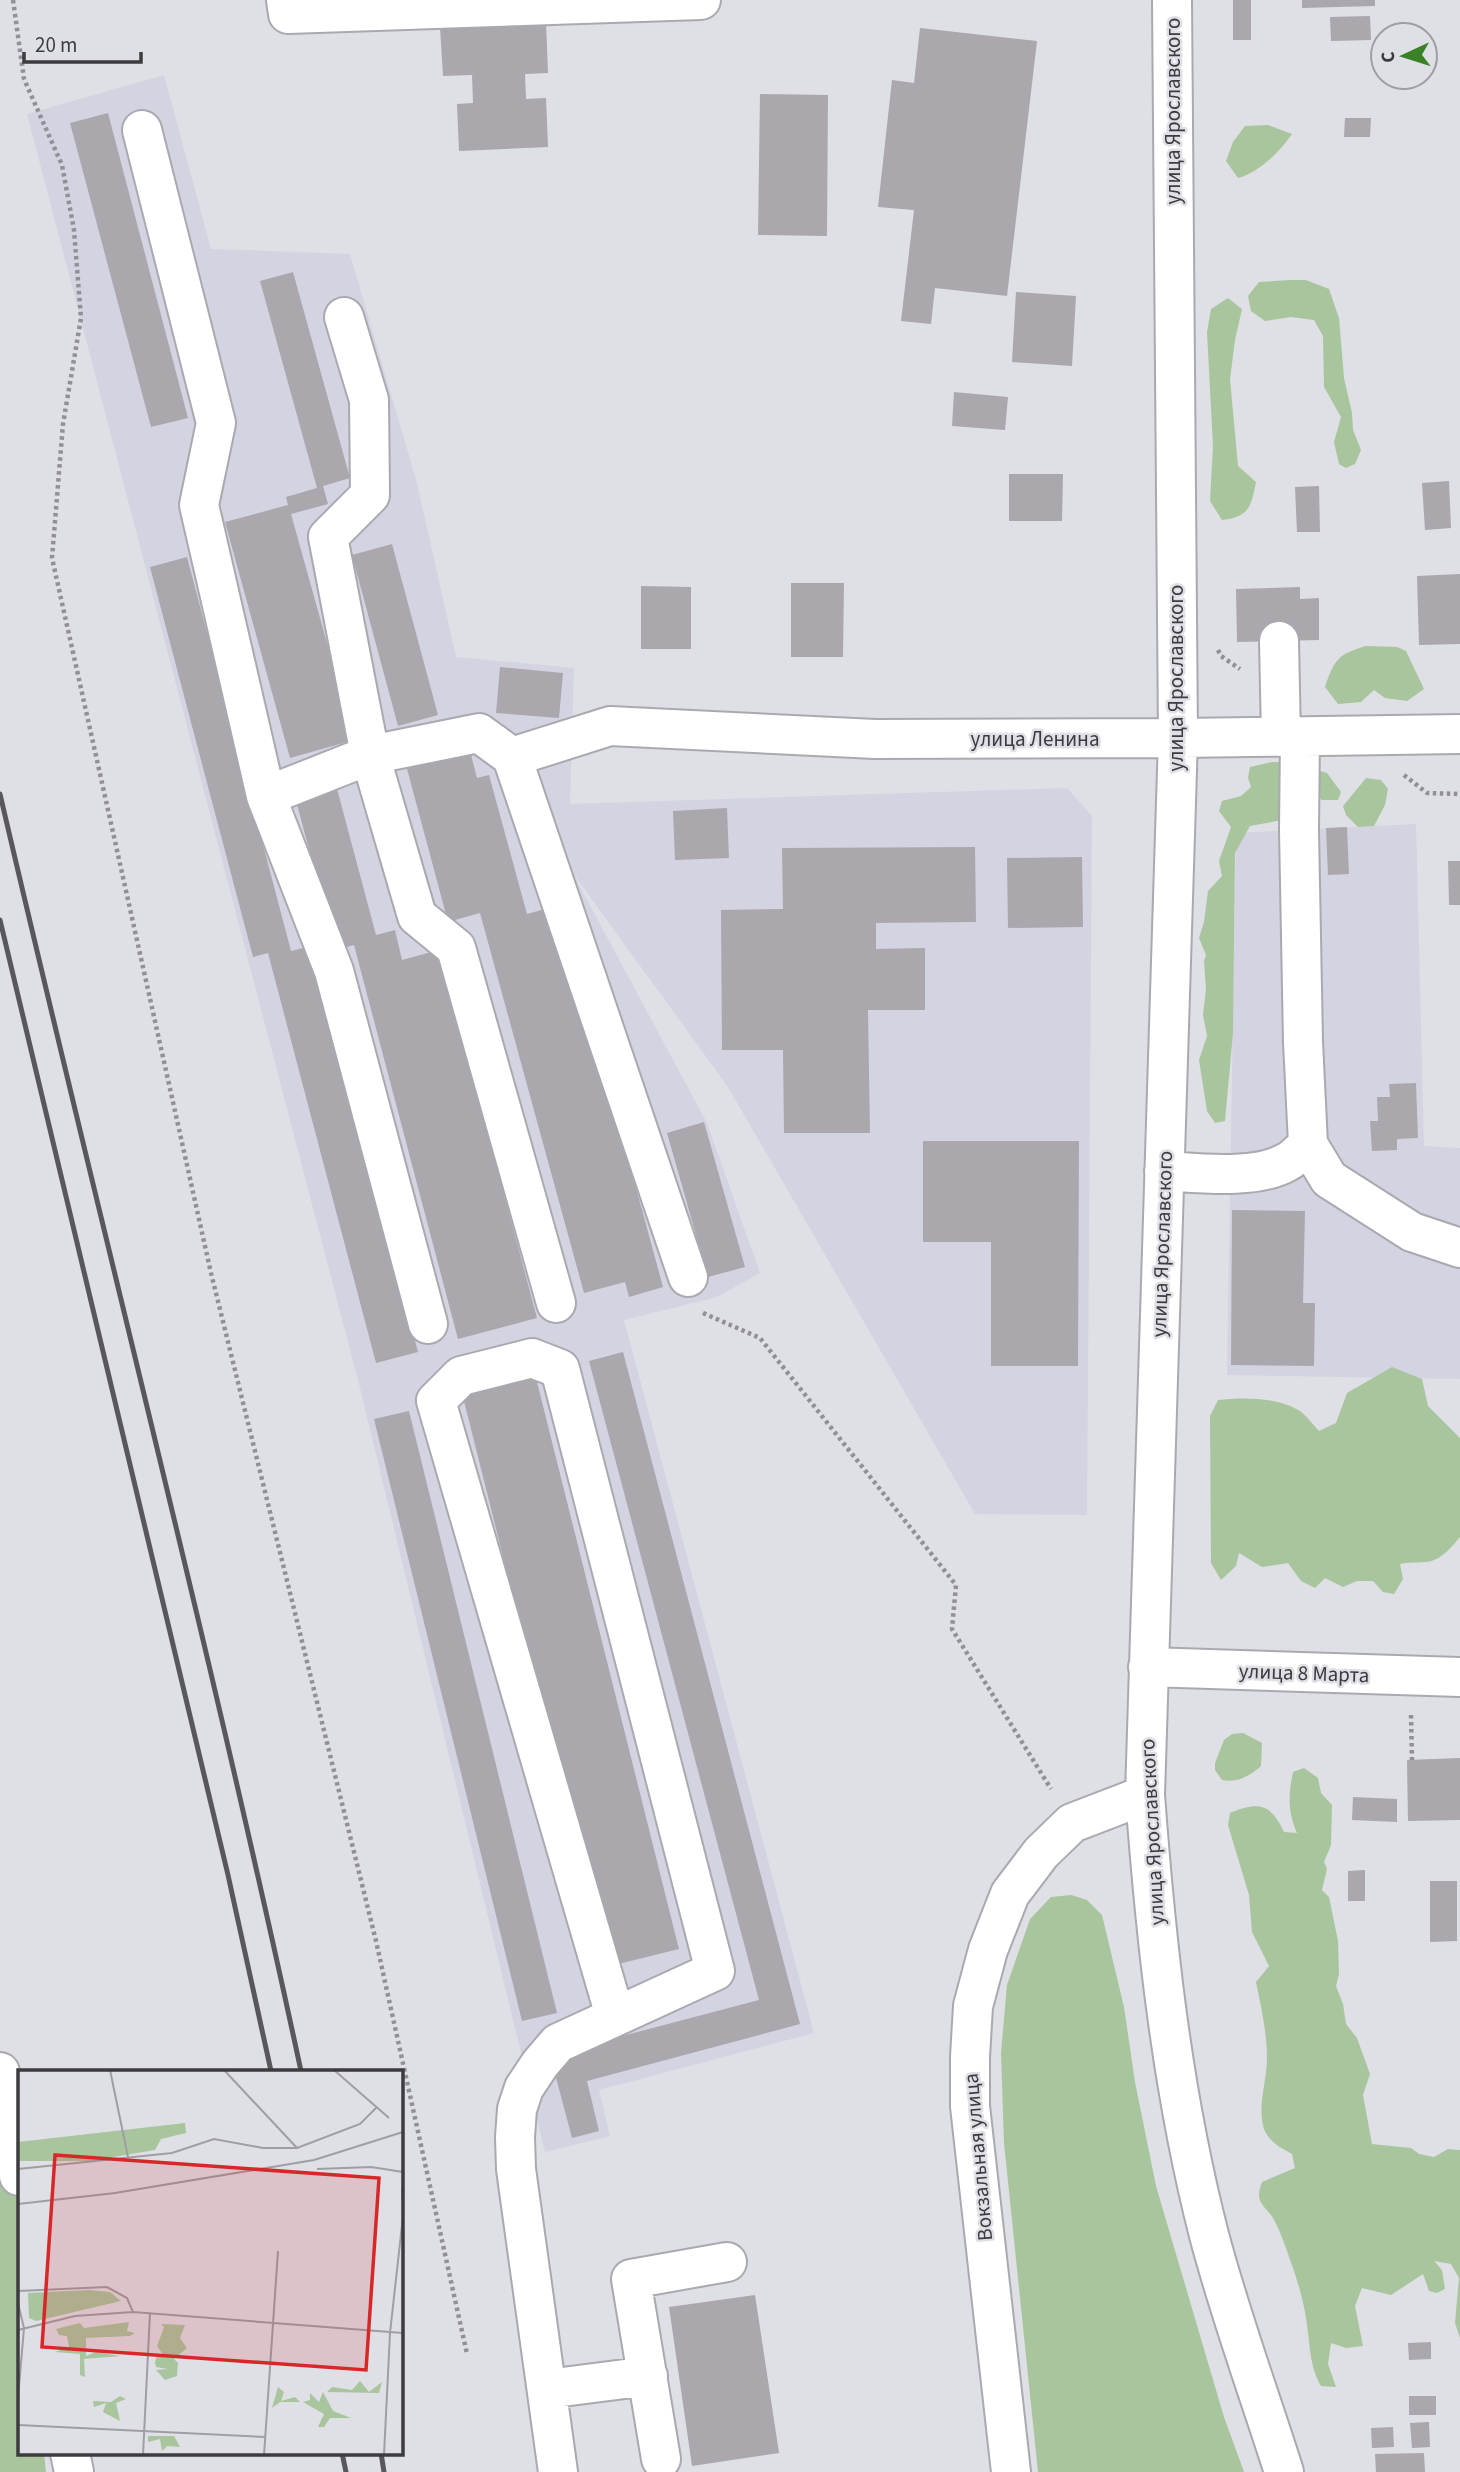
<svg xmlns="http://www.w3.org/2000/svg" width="1460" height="2472" viewBox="0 0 1460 2472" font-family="'Source Sans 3',sans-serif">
	<rect width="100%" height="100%" fill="#dfdfe6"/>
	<!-- built -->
	<path fill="#d4d3e1" d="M 164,75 L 211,249 L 350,254 L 417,483 L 456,657 L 574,668 L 570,804 L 1067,788 L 1092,816 L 1087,1515 L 975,1514 L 728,1087 L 572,872 L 707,1123 L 760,1273 L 717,1297 L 624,1320 L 814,2033 L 599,2090 L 610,2136 L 545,2152 L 359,1384 L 27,114 Z
		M 1416,824 L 1424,1146 L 1460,1148 L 1460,1379 L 1227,1375 L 1236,833 Z"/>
	<!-- green -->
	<path fill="#a8c59d" d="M 1268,125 L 1292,134 C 1280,152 1258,173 1238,178 L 1226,161 L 1233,142 L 1245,126 Z
		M 1290,280 L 1306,280 L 1329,289 L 1339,318 L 1344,378 L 1352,413 L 1353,430 L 1361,450 L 1355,464 L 1346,468 L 1339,464 L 1334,442 L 1341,417 L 1324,387 L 1323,336 L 1314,320 L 1291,317 L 1265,321 L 1251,311 L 1248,296 L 1259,282 Z
		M 1228,298 L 1242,309 L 1235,340 L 1230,379 L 1238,466 L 1256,482 C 1251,507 1249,517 1222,520 L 1210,501 L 1213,446 L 1207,332 L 1211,309 Z
		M 1366,646 L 1397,647 L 1406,651 L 1424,689 L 1407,701 L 1385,698 L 1374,690 L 1361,702 L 1338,704 L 1325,687 C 1334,660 1338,654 1366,646 Z
		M 1272,762 L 1292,763 L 1327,773 L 1341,792 L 1338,800 L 1322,800 L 1313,793 L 1294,818 L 1250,826 L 1235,853 L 1233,1033 L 1225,1121 L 1215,1123 L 1207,1111 L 1199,1060 L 1207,1036 L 1203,1015 L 1206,989 L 1204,961 L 1206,955 L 1199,938 L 1204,922 L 1208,891 L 1222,876 L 1219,861 L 1231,827 L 1219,811 L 1222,801 L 1241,796 L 1251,787 L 1248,778 L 1250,767 Z
		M 1366,778 L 1381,780 L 1388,789 L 1385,805 L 1374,826 L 1358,827 L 1346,815 L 1343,806 Z
		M 1392,1367 L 1422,1379 L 1428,1406 L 1460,1438 L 1460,1537 C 1453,1545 1445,1556 1434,1560 C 1425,1564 1411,1561 1400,1564 L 1403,1579 L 1394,1594 L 1383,1592 L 1373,1581 L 1357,1581 L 1343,1587 L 1325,1578 L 1315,1588 L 1301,1581 L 1288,1563 L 1262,1567 L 1239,1553 L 1236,1566 L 1221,1580 L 1211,1563 L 1210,1416 L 1218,1400 C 1242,1397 1278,1397 1300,1411 C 1307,1416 1313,1425 1319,1431 L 1336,1423 L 1347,1393 Z
		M 1243,1733 L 1262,1743 L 1261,1766 C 1250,1776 1237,1783 1222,1780 L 1215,1770 L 1215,1763 L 1224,1740 L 1232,1734 Z
		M 1304,1768 L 1318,1778 L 1321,1793 L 1332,1805 L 1331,1845 L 1324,1862 L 1327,1869 L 1322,1890 L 1329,1897 L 1338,1941 L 1339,1974 L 1336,1986 L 1343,2004 L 1346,2024 L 1357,2038 L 1370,2074 L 1363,2095 L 1372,2144 L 1411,2148 L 1419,2154 L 1434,2157 L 1448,2149 L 1460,2150 L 1460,2338 L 1455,2323 L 1459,2278 L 1451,2264 L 1434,2261 L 1442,2270 L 1445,2289 L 1437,2293 L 1429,2291 L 1423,2274 L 1391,2295 L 1362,2288 L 1355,2306 L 1363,2346 L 1346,2348 L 1331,2343 L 1328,2364 L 1336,2387 L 1321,2386 C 1309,2366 1310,2341 1306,2318 C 1302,2291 1292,2265 1283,2240 C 1280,2232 1276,2222 1271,2215 C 1261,2203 1255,2200 1262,2182 L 1295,2168 L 1292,2154 C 1281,2148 1269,2142 1264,2129 C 1257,2106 1267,2081 1267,2058 C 1267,2032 1261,2007 1256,1982 L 1269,1966 L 1252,1932 L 1249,1895 L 1228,1825 L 1230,1813 C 1259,1801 1271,1804 1284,1832 L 1297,1833 C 1288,1812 1288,1796 1293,1772 Z
		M 1071,1895 L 1087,1900 L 1102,1915 L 1124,2007 L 1135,2082 L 1156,2186 L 1224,2417 L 1244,2472 L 1038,2472 L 1004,2143 L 1001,2053 L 1007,1985 L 1030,1919 L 1051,1897 Z
		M 0,2101 L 19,2183 L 19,2453 L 44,2453 L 46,2472 L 0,2472 Z"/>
	<!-- building -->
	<path fill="#aaa7ad" d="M 1233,0 L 1251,0 L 1251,40 L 1233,40 Z
		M 1302,0 L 1375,0 L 1375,6 L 1302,8 Z
		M 1370,16 L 1371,40 L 1331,41 L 1330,17 Z
		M 546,22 L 548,73 L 525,74 L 526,99 L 546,98 L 548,147 L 459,151 L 457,104 L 473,103 L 472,75 L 443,76 L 440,27 Z
		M 920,28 L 1037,41 L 1007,296 L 935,288 L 931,324 L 901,321 L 914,210 L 878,207 L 892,80 L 914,83 Z
		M 760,94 L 828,95 L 827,236 L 758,235 Z
		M 108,113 L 188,418 L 151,427 L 70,123 Z
		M 1345,118 L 1371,118 L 1370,137 L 1344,137 Z
		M 293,272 L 350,478 L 323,486 L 328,504 L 291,514 L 354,740 L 290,758 L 225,522 L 288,505 L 286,497 L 317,488 L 260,281 Z
		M 1016,292 L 1076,296 L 1072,366 L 1012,362 Z
		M 954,392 L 1008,397 L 1005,430 L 952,426 Z
		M 1009,474 L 1063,474 L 1062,521 L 1009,521 Z
		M 1449,481 L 1451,528 L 1425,530 L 1422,483 Z
		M 1319,486 L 1320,532 L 1297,532 L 1295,487 Z
		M 392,544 L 438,715 L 398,726 L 352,555 Z
		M 187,557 L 291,951 L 311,946 L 418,1352 L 376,1363 L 268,953 L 253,957 L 150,567 Z
		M 1460,574 L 1460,644 L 1419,645 L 1417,576 Z
		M 791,583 L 844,583 L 843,657 L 791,657 Z
		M 641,586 L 691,587 L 691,649 L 641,649 Z
		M 1300,587 L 1300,599 L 1319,598 L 1319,640 L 1237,642 L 1236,589 Z
		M 500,667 L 563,673 L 559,718 L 496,713 Z
		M 469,747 L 477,778 L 489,775 L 527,914 L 559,905 L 663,1287 L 629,1297 L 625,1282 L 584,1293 L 480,913 L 448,922 L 406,765 Z
		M 336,785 L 376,935 L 395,930 L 402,960 L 439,950 L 537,1318 L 458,1339 L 354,945 L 336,950 L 295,797 Z
		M 727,808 L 729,858 L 675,860 L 673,811 Z
		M 1347,827 L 1349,874 L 1328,875 L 1326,828 Z
		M 975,847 L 976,922 L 876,923 L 876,949 L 925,948 L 925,1010 L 868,1010 L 870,1133 L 784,1133 L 783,1050 L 722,1050 L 721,910 L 783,909 L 782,848 Z
		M 1082,857 L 1083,927 L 1008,928 L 1007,858 Z
		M 1448,861 L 1460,861 L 1460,905 L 1449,905 Z
		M 1416,1083 L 1418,1138 L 1397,1139 L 1397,1150 L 1372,1151 L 1370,1121 L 1378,1121 L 1377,1097 L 1390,1097 L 1389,1084 Z
		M 704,1122 L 745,1267 L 708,1277 L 667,1133 Z
		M 923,1141 L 1079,1141 L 1078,1366 L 991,1366 L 991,1242 L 923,1242 Z
		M 1232,1210 L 1305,1211 L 1303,1303 L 1315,1303 L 1314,1366 L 1231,1365 Z
		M 623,1352 L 800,2024 L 587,2081 L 599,2131 L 572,2138 L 550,2055 L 759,2000 L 589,1361 Z
		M 535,1374 L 679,1949 L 606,1967 L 462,1393 Z
		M 409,1411 L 557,2013 L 522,2021 L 374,1419 Z
		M 1460,1758 L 1460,1820 L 1408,1821 L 1407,1760 Z
		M 1353,1797 L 1397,1799 L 1397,1822 L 1352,1820 Z
		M 1365,1870 L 1365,1901 L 1348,1901 L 1348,1871 Z
		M 1430,1881 L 1457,1881 L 1457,1941 L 1430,1942 Z
		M 755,2295 L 779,2453 L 692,2466 L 669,2307 Z
		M 1431,2342 L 1431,2359 L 1409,2360 L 1408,2343 Z
		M 1409,2396 L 1436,2396 L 1436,2415 L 1409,2415 Z
		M 1429,2422 L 1430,2447 L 1412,2448 L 1410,2423 Z
		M 1393,2427 L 1394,2447 L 1372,2448 L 1371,2428 Z
		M 1424,2453 L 1425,2472 L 1376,2472 L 1375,2454 Z"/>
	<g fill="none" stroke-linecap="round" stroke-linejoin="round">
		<defs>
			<path id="minor" d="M 286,0 L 288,14 L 701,0
				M 1172,0 L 1178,738 L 1145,1795 C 1156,1943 1172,2091 1209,2235 C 1230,2315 1259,2393 1284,2472
				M 142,130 L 216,423 L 199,505 L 266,796 L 334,971 L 428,1324
				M 344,317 L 369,400 L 370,495 L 328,537 L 370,755 L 417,916 L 456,948 L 556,1303
				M 1279,641 L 1281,737
				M 1300,737 L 1299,830 L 1303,1042 L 1308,1144 L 1329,1179 L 1412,1232 L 1460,1248
				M 512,757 L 610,726 L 875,739 L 1178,738 L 1460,734
				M 266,796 L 370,755 L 479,733 L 512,757 L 688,1277
				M 1164,1171 C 1199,1173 1256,1180 1287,1162 C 1295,1158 1302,1150 1308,1144
				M 1148,1667 L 1460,1677
				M 0,2072 L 19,2176
				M 547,2389 L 648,2376
				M 70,2453 L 74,2472
				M 661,2459 L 631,2279 L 727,2262
				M 558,2472 L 516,2169 L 515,2137 L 517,2109 L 524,2088 L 540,2064 L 558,2043 L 715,1971 L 560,1369 L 532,1358 L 461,1376 L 436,1401 L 615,2016
				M 1011,2472 L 970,2106 L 970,2057 L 973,2006 L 988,1950 L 1010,1894 L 1041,1853 L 1072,1823 L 1145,1795"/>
		</defs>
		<!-- minor casing -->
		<use href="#minor" stroke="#a9a9b0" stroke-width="42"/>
		<!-- path -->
		<path stroke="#909095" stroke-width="4.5" stroke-dasharray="3.5 3.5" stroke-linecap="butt" d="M 13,0 L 24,79 L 62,165 L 74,230 L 81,318 L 63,424 L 52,558 L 211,1273 L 376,1941 L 467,2354
			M 1218,650 L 1221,656 L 1240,669
			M 1404,775 L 1427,793 L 1460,794
			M 703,1313 L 760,1338 L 956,1585 L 952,1629 L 1051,1789
			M 1411,1715 L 1412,1760"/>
		<!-- minor -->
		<use href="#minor" stroke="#fff" stroke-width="38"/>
		<!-- rail -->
		<path stroke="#58585c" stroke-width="5" d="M 0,794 C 99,1220 209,1643 301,2071
			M 0,920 L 228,1875 L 271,2071
			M 342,2453 L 346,2472
			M 381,2453 L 384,2472"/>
	</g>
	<g text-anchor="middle" stroke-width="5" stroke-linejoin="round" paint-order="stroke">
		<!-- street labels -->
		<g font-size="21" fill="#3c3c3f" stroke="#dfdfe6">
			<text transform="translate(1173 111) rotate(-90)" y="7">улица Ярославского</text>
			<text transform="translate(1176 678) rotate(-90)" y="7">улица Ярославского</text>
			<text x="1035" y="746">улица Ленина</text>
			<text transform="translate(1162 1244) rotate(-88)" y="7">улица Ярославского</text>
			<text transform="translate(1304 1673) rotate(2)" y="7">улица 8 Марта</text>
			<text transform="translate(1152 1832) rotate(-93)" y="7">улица Ярославского</text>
			<text transform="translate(978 2157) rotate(-95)" y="7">Вокзальная улица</text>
		</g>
	</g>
	<!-- overview -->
	<g transform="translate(18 2070)">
		<rect width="385" height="385" fill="#dfdfe6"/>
		<path d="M 167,53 L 168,63 L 143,69 L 137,80 L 71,91 L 0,91 L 0,72 ZM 71,220 L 92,222 L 103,231 L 18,251 L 11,248 L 10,223 ZM 111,252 L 109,261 L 117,263 L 112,266 L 68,268 L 68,286 L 78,282 L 103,286 L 66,289 L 67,307 L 62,305 L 62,284 L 37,282 L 51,277 L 49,266 L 41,265 L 38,259 L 62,253 L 66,258 ZM 143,254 L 167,255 L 162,268 L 169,278 L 156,289 L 160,293 L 159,306 L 147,310 L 138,300 L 150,299 L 138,297 L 137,292 L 139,286 L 146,286 L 139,276 L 146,257 ZM 342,311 L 351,322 L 364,312 L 361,323 L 309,322 L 314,317 L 334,320 ZM 260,317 L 266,322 L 263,331 L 277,327 L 282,332 L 262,332 L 254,338 ZM 305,322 L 315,341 L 333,348 L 312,348 L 306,357 L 300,357 L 306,344 L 285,332 L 292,330 L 292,323 L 301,332 ZM 102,326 L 108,329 L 98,333 L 102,351 L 85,342 L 88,333 L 76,337 L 75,331 L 93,332 ZM 156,366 L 162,377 L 149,376 L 144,381 L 142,369 L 130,372 L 130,366 Z" fill="#a8c59d"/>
		<path fill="none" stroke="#9e9ea3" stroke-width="2" d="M 92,0 L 110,87M 206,0 L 279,78M 316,0 L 371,48M 0,99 L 154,83 L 196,69 L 245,78 L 279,78 L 342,54 L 359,37M 299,99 L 353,97 L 385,102M 384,117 L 385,142M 0,134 L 97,123 L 296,90 L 385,62M 0,221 L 89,217 L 109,228 L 115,242M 0,233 L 6,258 L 0,328M 0,260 L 57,246 L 115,242 L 385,263M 0,355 L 247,367M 125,385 L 132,243M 246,385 L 260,181M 366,385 L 372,263 L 385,146"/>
		<path fill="#d62828" fill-opacity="0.15" stroke="#d62828" stroke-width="3.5" d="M 37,85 L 361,108 L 348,300 L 24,277 Z"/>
		<rect width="385" height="385" fill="none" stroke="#3c3c3f" stroke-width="3.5"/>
	</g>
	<!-- north arrow -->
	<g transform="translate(1404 56) rotate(266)"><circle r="33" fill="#dfdfe6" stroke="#9e9ea3" stroke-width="2"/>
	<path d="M0-5L12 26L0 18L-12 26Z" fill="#3a8127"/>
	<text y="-10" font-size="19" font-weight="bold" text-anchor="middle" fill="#3c3c3f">С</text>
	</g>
	<!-- scale -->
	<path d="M24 52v10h117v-10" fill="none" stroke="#3c3c3f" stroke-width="3.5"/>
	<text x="35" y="52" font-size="21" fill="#3c3c3f" stroke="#dfdfe6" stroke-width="5" paint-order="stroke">20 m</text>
</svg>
